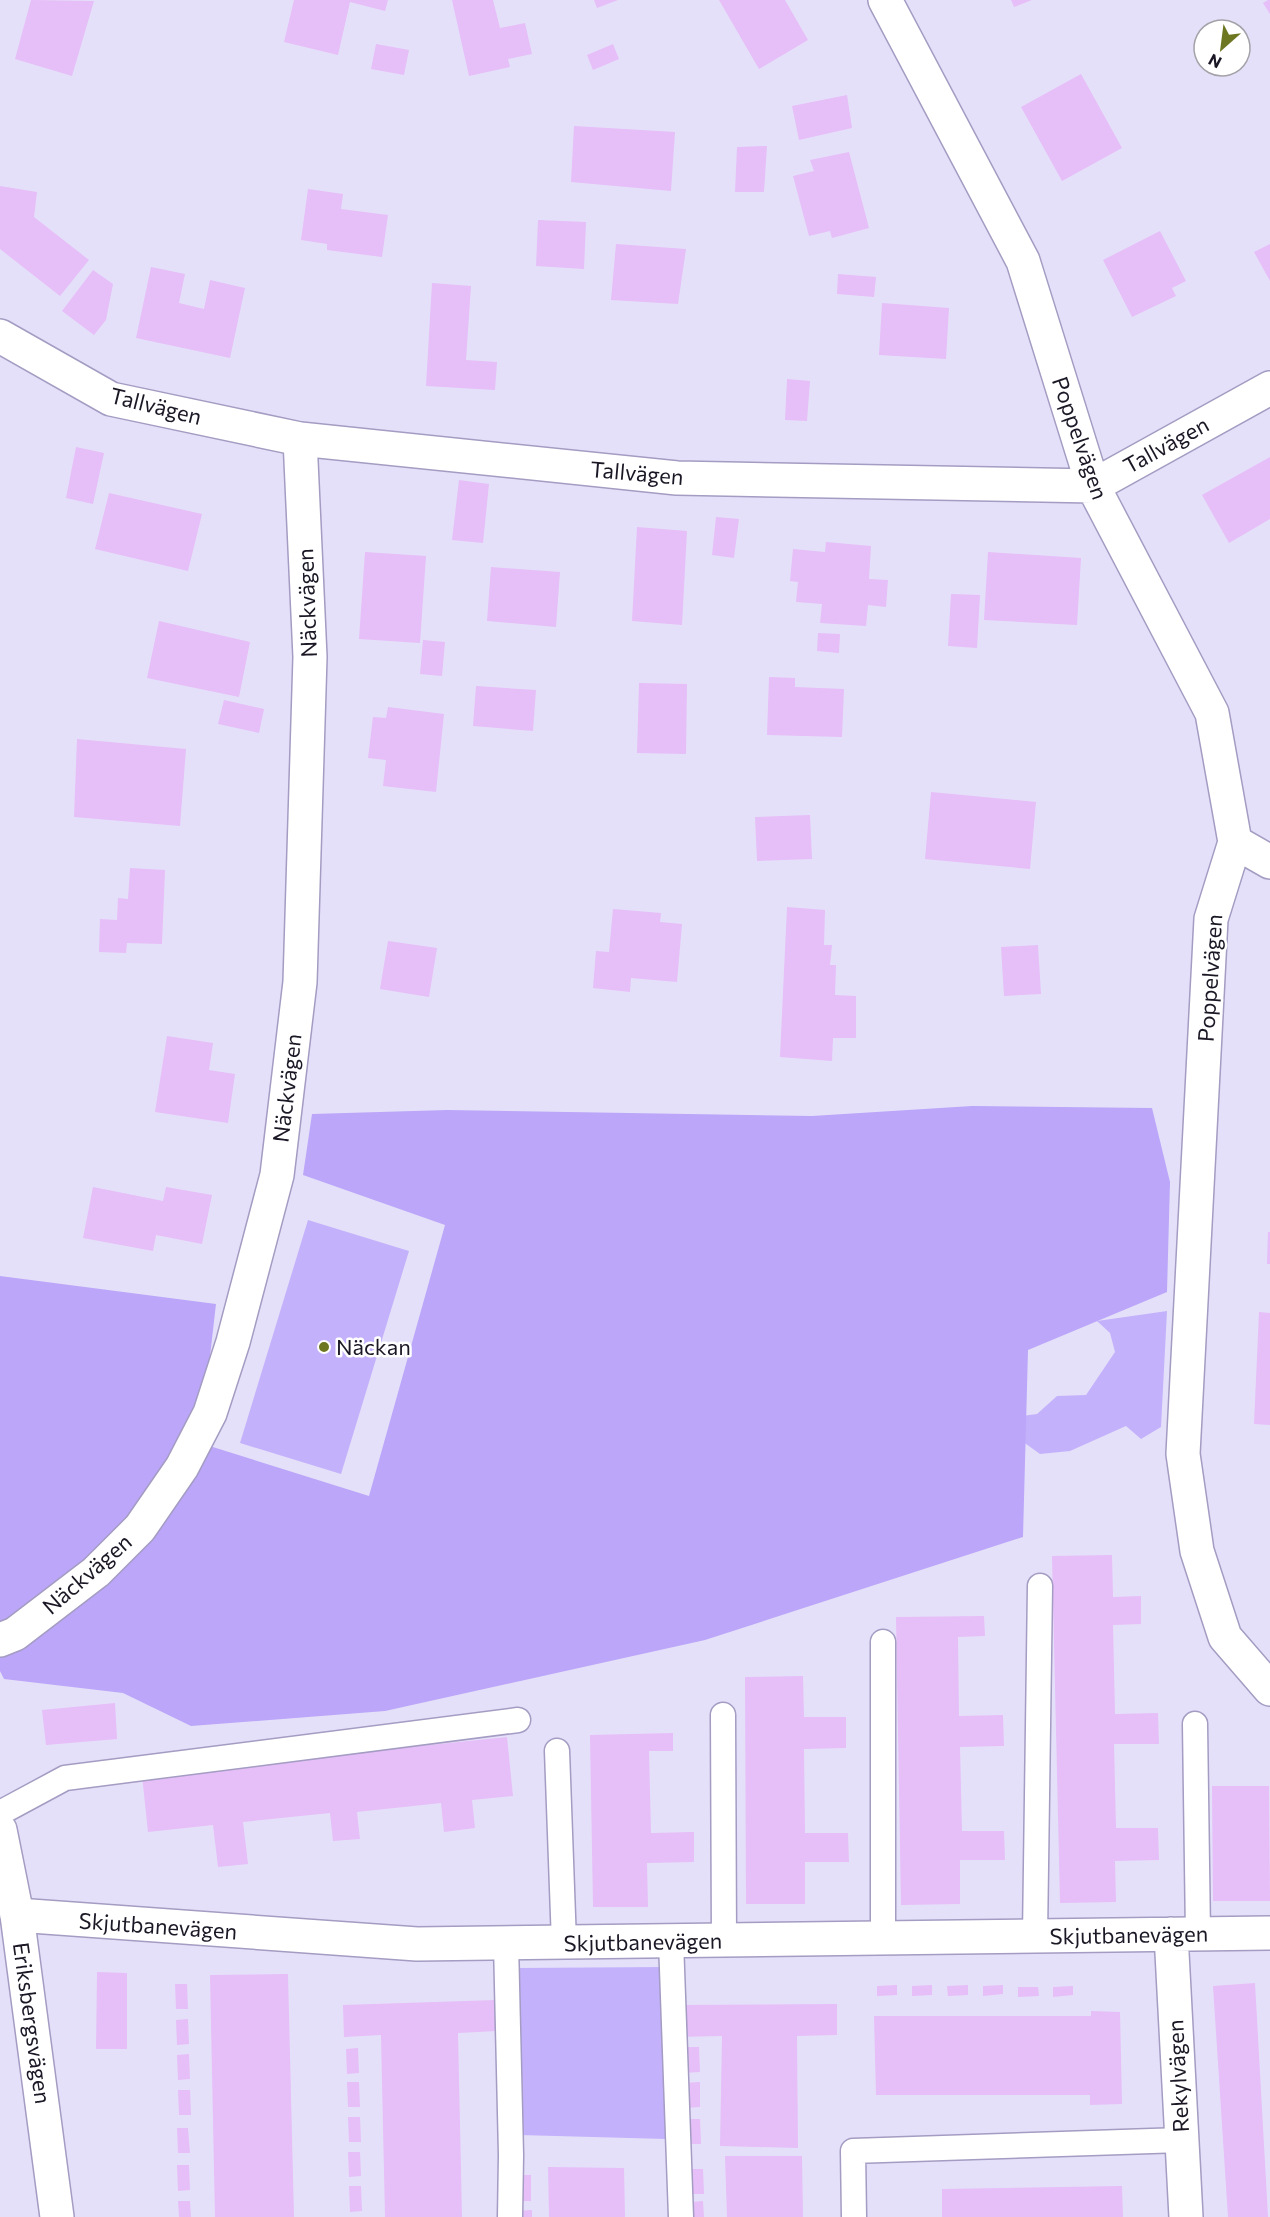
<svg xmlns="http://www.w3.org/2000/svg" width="1270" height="2217" viewBox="0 0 1270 2217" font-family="Commissioner,sans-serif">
	<rect width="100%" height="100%" fill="#e5e0f9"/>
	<!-- green -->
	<path fill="#c4b1fb" d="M 308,1220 L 409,1251 L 341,1474 L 240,1443 Z
		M 1167,1311 L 1161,1427 L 1141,1439 L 1126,1426 L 1070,1451 L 1040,1454 L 1012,1434 L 1013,1417 L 1037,1414 L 1057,1396 L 1086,1395 L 1115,1352 L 1110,1333 L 1097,1321 Z
		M 665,1967 L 666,2139 L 519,2135 L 516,1968 Z"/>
	<!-- forest -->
	<path fill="#bba6f9" d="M 972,1106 L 1152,1108 L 1170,1182 L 1167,1292 L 1028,1350 L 1023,1537 L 705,1640 L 385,1711 L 191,1726 L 123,1693 L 4,1679 L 0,1671 L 0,1276 L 216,1304 L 200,1443 L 369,1496 L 445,1225 L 303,1175 L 312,1114 L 447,1110 L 812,1116 Z"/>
	<!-- building -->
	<path fill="#e6bef8" d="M 31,0 L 94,1 L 72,76 L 15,59 Z
		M 294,0 L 388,0 L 385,11 L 350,2 L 338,55 L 284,42 Z
		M 452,0 L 493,0 L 500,28 L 525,23 L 532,54 L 508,59 L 510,67 L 469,76 Z
		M 594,0 L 618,0 L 597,8 Z
		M 719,0 L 785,0 L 808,40 L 759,69 Z
		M 1011,0 L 1032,0 L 1014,7 Z
		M 1268,0 L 1270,0 L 1270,14 L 1263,3 Z
		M 376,44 L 409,50 L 404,75 L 371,69 Z
		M 613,44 L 619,59 L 593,70 L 587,55 Z
		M 1081,74 L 1122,148 L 1062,181 L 1021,107 Z
		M 847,95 L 852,128 L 799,140 L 792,106 Z
		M 574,126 L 675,132 L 671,191 L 571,182 Z
		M 767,146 L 764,192 L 735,192 L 737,147 Z
		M 849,152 L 869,228 L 832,238 L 830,231 L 809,236 L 793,176 L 814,171 L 810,160 Z
		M 0,186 L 37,192 L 34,217 L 89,260 L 60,296 L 0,249 Z
		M 308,189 L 343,194 L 341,209 L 388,215 L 382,257 L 327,250 L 327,244 L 301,240 Z
		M 538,220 L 586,222 L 584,269 L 536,266 Z
		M 1160,231 L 1186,281 L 1172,288 L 1176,296 L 1132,317 L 1103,260 Z
		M 616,244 L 686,249 L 678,304 L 611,300 Z
		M 1270,244 L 1270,281 L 1254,252 Z
		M 151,267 L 185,274 L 179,303 L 204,309 L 210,280 L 245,288 L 230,358 L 136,338 Z
		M 93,270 L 113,284 L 106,320 L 94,335 L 62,311 Z
		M 838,274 L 876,277 L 874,297 L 837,294 Z
		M 432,283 L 471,286 L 466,360 L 497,362 L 495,390 L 426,386 Z
		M 882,303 L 949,308 L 946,359 L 879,355 Z
		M 787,379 L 810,381 L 807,421 L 785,420 Z
		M 76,447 L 104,453 L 93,504 L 66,498 Z
		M 1270,457 L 1270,519 L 1229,543 L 1202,495 Z
		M 459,480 L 489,484 L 483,543 L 452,540 Z
		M 109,493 L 202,514 L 188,571 L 95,549 Z
		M 716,517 L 739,519 L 734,558 L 712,555 Z
		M 637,527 L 687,531 L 682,625 L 632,621 Z
		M 826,542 L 871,546 L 869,579 L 888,580 L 886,607 L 868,605 L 866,626 L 820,623 L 822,604 L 796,602 L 798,582 L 790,581 L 793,549 L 825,552 Z
		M 365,552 L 426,556 L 420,643 L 359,639 Z
		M 988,552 L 1081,558 L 1077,625 L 984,620 Z
		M 491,567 L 560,572 L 556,627 L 487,621 Z
		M 951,594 L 980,595 L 977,648 L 948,646 Z
		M 159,621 L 250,642 L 239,697 L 147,678 Z
		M 818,633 L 840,634 L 839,653 L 817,651 Z
		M 423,640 L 445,642 L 442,676 L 420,674 Z
		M 769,677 L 795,678 L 795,687 L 844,689 L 842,737 L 767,735 Z
		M 639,683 L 687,684 L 686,754 L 637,753 Z
		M 476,686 L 536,690 L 533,731 L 473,726 Z
		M 224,700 L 264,709 L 259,733 L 218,724 Z
		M 388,707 L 444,714 L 436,792 L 383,786 L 386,760 L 368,758 L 373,717 L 386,718 Z
		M 77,739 L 186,749 L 180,826 L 74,817 Z
		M 931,792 L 1036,802 L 1030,869 L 925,859 Z
		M 810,815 L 812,859 L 757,861 L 755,817 Z
		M 130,868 L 165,870 L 162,944 L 127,943 L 126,953 L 99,952 L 100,919 L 117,920 L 118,898 L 128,899 Z
		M 787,907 L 825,910 L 824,945 L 832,945 L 830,965 L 836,965 L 835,995 L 856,996 L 856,1038 L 833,1038 L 832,1061 L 780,1057 Z
		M 613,909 L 661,913 L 660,922 L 682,924 L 677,982 L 631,978 L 630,992 L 593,988 L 596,951 L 609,952 Z
		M 388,941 L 437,948 L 429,997 L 380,989 Z
		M 1038,945 L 1041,994 L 1004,996 L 1001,947 Z
		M 167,1036 L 213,1043 L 209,1070 L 235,1074 L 228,1123 L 155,1112 Z
		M 93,1187 L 163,1201 L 166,1187 L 212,1195 L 202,1244 L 156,1235 L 153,1251 L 83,1238 Z
		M 1268,1232 L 1270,1232 L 1270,1264 L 1267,1264 Z
		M 1259,1312 L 1270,1313 L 1270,1425 L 1254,1424 Z
		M 1112,1555 L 1113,1597 L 1141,1596 L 1141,1624 L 1113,1625 L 1115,1714 L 1158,1713 L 1159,1744 L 1114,1744 L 1116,1828 L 1158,1828 L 1159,1860 L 1115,1861 L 1116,1902 L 1060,1903 L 1052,1556 Z
		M 984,1616 L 985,1636 L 958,1637 L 959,1716 L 1003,1715 L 1004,1746 L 960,1747 L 962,1831 L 1004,1831 L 1005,1860 L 960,1860 L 960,1904 L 901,1905 L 896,1617 Z
		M 803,1676 L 804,1717 L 846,1717 L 846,1748 L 804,1749 L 805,1833 L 848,1833 L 849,1862 L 805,1862 L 805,1904 L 746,1904 L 745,1677 Z
		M 115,1703 L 117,1739 L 46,1745 L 42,1710 Z
		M 673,1733 L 673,1751 L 649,1751 L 651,1833 L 694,1832 L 694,1862 L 647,1863 L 648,1907 L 593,1907 L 590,1735 Z
		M 507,1737 L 513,1796 L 472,1800 L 475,1828 L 444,1832 L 441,1803 L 357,1812 L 360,1839 L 333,1841 L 330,1813 L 243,1822 L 248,1864 L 218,1867 L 213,1825 L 148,1832 L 142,1775 Z
		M 1212,1786 L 1269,1786 L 1270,1901 L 1213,1901 Z
		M 97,1972 L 127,1973 L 127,2049 L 96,2049 Z
		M 288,1974 L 294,2217 L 215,2217 L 210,1975 Z
		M 1255,1983 L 1268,2217 L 1228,2217 L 1213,1986 Z
		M 175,1984 L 187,1984 L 188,2009 L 176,2009 Z
		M 897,1985 L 897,1995 L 877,1996 L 877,1986 Z
		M 932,1985 L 932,1995 L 912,1996 L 912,1986 Z
		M 968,1985 L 968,1995 L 948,1996 L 947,1986 Z
		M 1003,1985 L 1003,1994 L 983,1996 L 983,1986 Z
		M 1073,1986 L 1073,1995 L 1053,1997 L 1053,1987 Z
		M 1018,1987 L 1038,1987 L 1039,1996 L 1018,1997 Z
		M 496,2000 L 497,2031 L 458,2033 L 462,2217 L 385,2217 L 381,2035 L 344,2037 L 343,2005 Z
		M 837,2004 L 837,2035 L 797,2036 L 798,2148 L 720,2146 L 722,2036 L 676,2037 L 675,2005 Z
		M 1091,2011 L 1120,2012 L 1122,2104 L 1090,2105 L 1090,2095 L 876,2095 L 874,2016 L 1091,2016 Z
		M 188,2019 L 189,2044 L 177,2045 L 176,2020 Z
		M 683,2047 L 699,2047 L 700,2072 L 683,2073 Z
		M 358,2048 L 359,2073 L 347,2074 L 346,2049 Z
		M 189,2054 L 190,2079 L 178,2080 L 177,2055 Z
		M 347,2082 L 359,2082 L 360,2107 L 348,2107 Z
		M 700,2082 L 700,2107 L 684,2108 L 683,2083 Z
		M 178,2090 L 190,2090 L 191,2115 L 179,2115 Z
		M 348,2117 L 360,2117 L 361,2142 L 349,2142 Z
		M 684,2119 L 700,2119 L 701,2144 L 684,2144 Z
		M 177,2128 L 188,2128 L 190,2153 L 178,2153 Z
		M 348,2152 L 360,2152 L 361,2176 L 349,2177 Z
		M 725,2156 L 802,2156 L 803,2217 L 727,2217 Z
		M 177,2165 L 189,2165 L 190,2190 L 178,2191 Z
		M 548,2167 L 624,2168 L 625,2217 L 549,2217 Z
		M 691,2169 L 703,2169 L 704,2194 L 692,2194 Z
		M 514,2175 L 531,2175 L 531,2201 L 514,2201 Z
		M 349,2186 L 361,2186 L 362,2211 L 350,2212 Z
		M 1122,2186 L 1123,2217 L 942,2217 L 942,2189 Z
		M 178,2201 L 190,2201 L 191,2217 L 179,2217 Z
		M 703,2201 L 704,2217 L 692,2217 L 691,2202 Z
		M 532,2210 L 532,2217 L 515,2217 L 515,2211 Z"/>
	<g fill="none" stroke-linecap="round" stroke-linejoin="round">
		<defs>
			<path id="service" d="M 723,1715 L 724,1941
				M 1195,1724 L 1198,1934
				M 557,1751 L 564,1943
				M 0,1813 L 65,1778 L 518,1720
				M 1035,1936 L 1040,1586
				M 883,1938 L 883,1642
				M 671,1941 L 681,2217
				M 506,1943 L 511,2155 L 510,2217
				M 854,2217 L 853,2151 L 1182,2140"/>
			<path id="minor" d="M 885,0 L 1023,261 L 1093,486 L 1212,713 L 1235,842 L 1211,919 L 1183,1454 L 1197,1551 L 1225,1637 L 1270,1689
				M 0,336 L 111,399 L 300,439 L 677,478 L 1093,486 L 1270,388
				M 1235,842 L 1270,862
				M 0,1640 L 15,1634 L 96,1572 L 140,1528 L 182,1467 L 210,1413 L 233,1342 L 277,1175 L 300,982 L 310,657 L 300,439
				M 17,1915 L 417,1944 L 1270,1933
				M 1171,1934 L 1186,2217"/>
			<path id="tertiary" d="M 0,1830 L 17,1915 L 57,2217"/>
		</defs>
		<!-- service casing -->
		<use href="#service" stroke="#a49cc2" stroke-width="27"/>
		<!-- minor casing -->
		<use href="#minor" stroke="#a49cc2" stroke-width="36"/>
		<!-- tertiary casing -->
		<use href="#tertiary" stroke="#a49cc2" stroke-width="36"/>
		<!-- service -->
		<use href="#service" stroke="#fff" stroke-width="24"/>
		<!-- minor -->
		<use href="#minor" stroke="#fff" stroke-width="33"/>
		<!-- tertiary -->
		<use href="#tertiary" stroke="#fff" stroke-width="33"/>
	</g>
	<!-- markers -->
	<circle fill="#6d7620" stroke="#fff" stroke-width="2" cx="324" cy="1347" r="6"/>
	<g text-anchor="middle" stroke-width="5" stroke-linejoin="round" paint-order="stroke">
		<!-- street labels -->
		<g font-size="22" fill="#1b1725" stroke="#fff">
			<text transform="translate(156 406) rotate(14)" y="8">Tallvägen</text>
			<text transform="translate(1080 438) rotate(71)" y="8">Poppelvägen</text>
			<text transform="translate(1166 445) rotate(-29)" y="8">Tallvägen</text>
			<text transform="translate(637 473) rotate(5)" y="8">Tallvägen</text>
			<text transform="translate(307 603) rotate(-92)" y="8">Näckvägen</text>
			<text transform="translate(1210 978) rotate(-86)" y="8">Poppelvägen</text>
			<text transform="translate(287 1088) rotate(-83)" y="8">Näckvägen</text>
			<text transform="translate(87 1574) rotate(-41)" y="8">Näckvägen</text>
			<text transform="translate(158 1926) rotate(4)" y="8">Skjutbanevägen</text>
			<text transform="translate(1129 1935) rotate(-1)" y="8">Skjutbanevägen</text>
			<text transform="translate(643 1942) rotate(-1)" y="8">Skjutbanevägen</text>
			<text transform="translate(32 2023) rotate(82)" y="8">Eriksbergsvägen</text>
			<text transform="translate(1178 2076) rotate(-93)" y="8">Rekylvägen</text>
		</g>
		<!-- poi labels -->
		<g font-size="22" fill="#1b1725" stroke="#fff" text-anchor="start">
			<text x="336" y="1355">Näckan</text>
		</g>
	</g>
	<!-- north arrow -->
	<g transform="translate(1222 48) rotate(208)"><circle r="28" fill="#ffffff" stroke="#a4a2a8" stroke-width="1.5"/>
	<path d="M0-4.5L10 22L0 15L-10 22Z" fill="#6d7620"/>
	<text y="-9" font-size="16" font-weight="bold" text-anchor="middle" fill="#1b1725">N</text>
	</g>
</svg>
